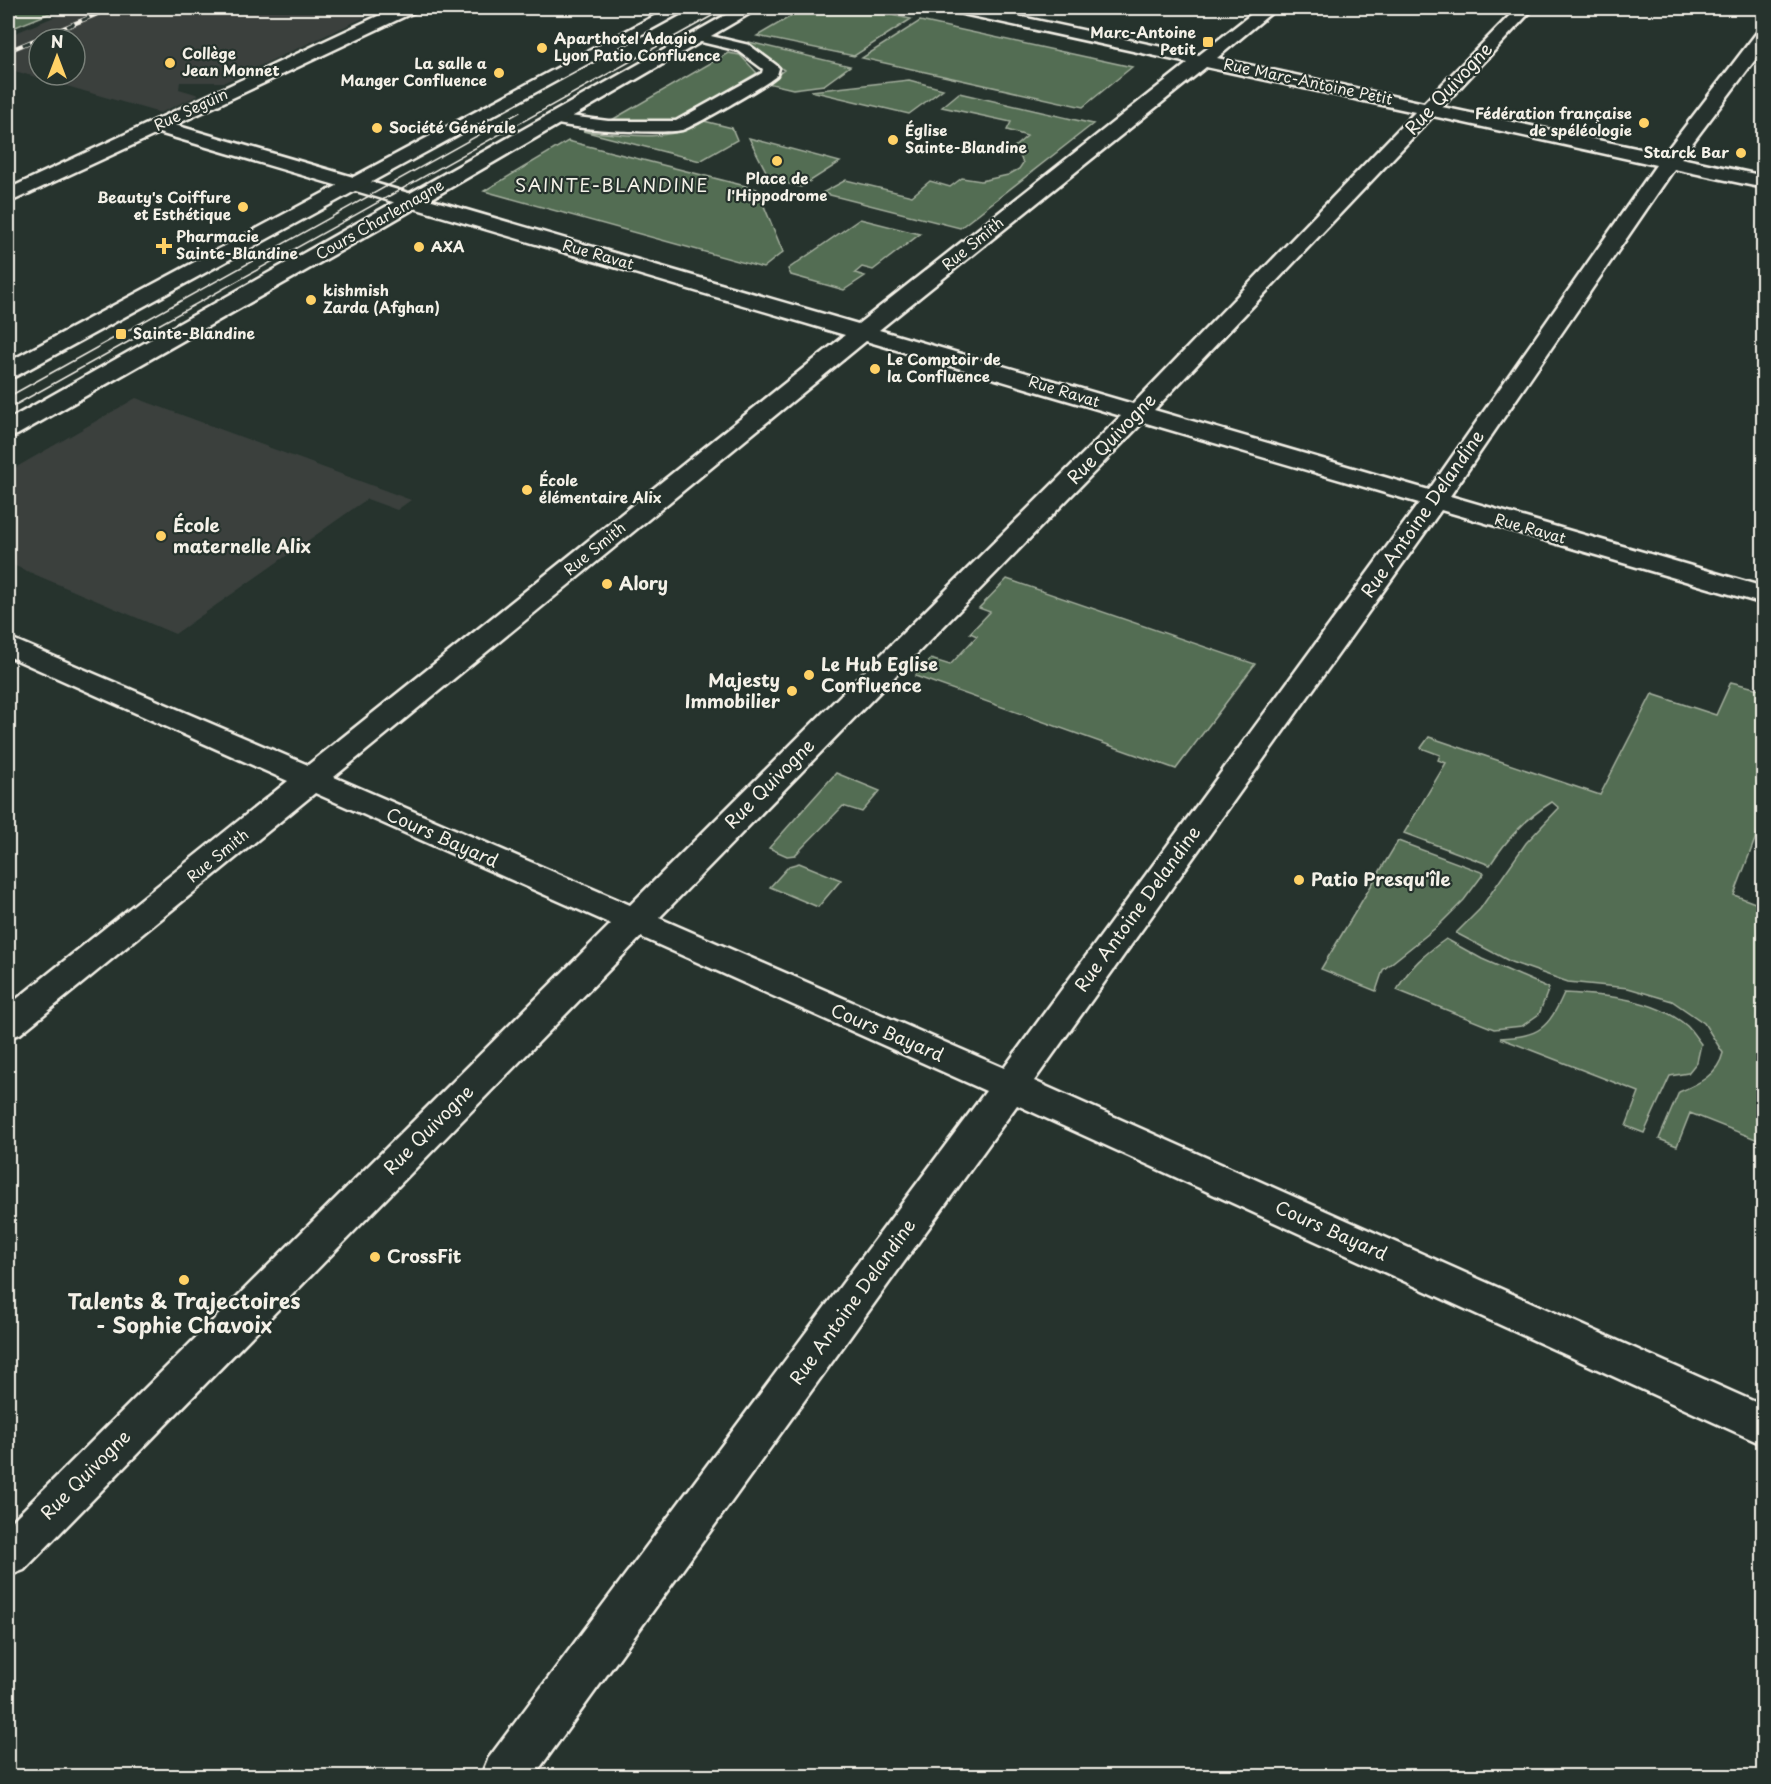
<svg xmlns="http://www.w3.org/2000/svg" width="1771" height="1784" viewBox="0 0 1771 1784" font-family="'Playpen Sans',sans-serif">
	<rect width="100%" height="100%" fill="#26332d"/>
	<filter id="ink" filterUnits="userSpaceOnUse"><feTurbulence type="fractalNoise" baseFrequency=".0167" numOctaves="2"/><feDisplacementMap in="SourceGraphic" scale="12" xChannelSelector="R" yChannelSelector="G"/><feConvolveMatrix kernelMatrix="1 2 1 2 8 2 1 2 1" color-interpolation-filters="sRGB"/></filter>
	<g filter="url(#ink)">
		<!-- built -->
		<path fill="#3a403d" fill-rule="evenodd" d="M 76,8 L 385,8 L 225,82 L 180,82 L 179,89 L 199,95 L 160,113 L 8,69 L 8,36 ZM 39,39 L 75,39 L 75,75 L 39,75 Z
			M 136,398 L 190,418 L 411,500 L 397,510 L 367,499 L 175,634 L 8,563 L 8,472 Z"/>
		<!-- green -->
		<path fill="#536d53" stroke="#a4af9e" stroke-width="1.5" d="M 8,8 L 63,8 L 8,30 Z
			M 805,8 L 858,8 L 911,19 L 854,56 L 757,36 Z
			M 920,21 L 1132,67 L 1083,107 L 862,58 Z
			M 749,42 L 850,66 L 824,85 L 793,89 L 767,83 L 784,70 L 753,47 L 743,44 Z
			M 728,53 L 740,55 L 757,73 L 679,120 L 662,124 L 610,121 Z
			M 909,80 L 943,89 L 909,114 L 811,91 Z
			M 959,93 L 1093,124 L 960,228 L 822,193 L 846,180 L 912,196 L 930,181 L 950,187 L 962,178 L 981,181 L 1008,175 L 1019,169 L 1023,163 L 1020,156 L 1012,149 L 1027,136 L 1007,130 L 1011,122 L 942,107 Z
			M 704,121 L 732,128 L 737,140 L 700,161 L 583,131 C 621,134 671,144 704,121 Z
			M 749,138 L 840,162 L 801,187 L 770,179 Z
			M 568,141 L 757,189 L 783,252 L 763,268 L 484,191 Z
			M 860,219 L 920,234 L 873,270 L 862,267 L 855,273 L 865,276 L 844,290 L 791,275 L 788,269 Z
			M 1007,579 L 1255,664 L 1176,769 L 915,676 L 931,659 L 950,665 L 977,636 L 970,633 L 990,612 L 979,608 Z
			M 1731,682 L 1763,690 L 1763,818 L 1734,895 L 1763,906 L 1763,1142 L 1690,1113 L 1677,1146 L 1659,1139 L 1679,1092 C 1698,1084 1718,1075 1723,1053 L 1704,1023 L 1672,1001 L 1628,988 L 1568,982 L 1511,962 L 1456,933 L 1480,909 L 1526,843 L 1559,808 L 1552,802 C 1525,819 1507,839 1490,865 L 1404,833 L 1446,763 L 1438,760 L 1440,755 L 1421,748 L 1429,737 L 1600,795 L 1652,694 L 1716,715 Z
			M 836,773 L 880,791 L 862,812 L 843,806 L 795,855 L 787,856 L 769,848 Z
			M 1398,841 L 1484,873 L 1464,900 L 1438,926 L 1383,970 L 1376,991 L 1321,969 Z
			M 799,863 L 841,880 L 818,907 L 770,887 L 789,866 Z
			M 1446,939 L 1482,959 L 1549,988 L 1539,1014 L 1522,1026 L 1494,1029 L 1397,990 C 1409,967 1426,953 1446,939 Z
			M 1564,993 C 1604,995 1654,998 1687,1026 C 1692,1031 1697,1039 1701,1044 L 1697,1062 L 1688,1073 L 1670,1076 L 1644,1133 L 1626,1126 L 1639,1092 L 1500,1038 C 1540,1036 1548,1029 1564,993 Z"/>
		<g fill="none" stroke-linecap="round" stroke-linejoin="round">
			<defs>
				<path id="lane" d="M 698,33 L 749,45 L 776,65 L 779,68 L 777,75 C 770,83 693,127 682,130 C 664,134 555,130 546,119 L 554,114 L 608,121 L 676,121 L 762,73 L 763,69 L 739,51 L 693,40 L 691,37 L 693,34 Z"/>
				<path id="street" d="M 395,8 L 417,8 L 414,12 L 175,125 L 858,324 L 1188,63 L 958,13 L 952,12 L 950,8 L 980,8 L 1199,55 L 1259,8 L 1277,8 L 1217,58 L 1424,103 L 1517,8 L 1534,8 L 1442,107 L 1664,154 L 1758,31 L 1764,30 L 1764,48 L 1681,158 L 1764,176 L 1764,188 L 1674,169 L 1450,496 L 1764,587 L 1764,604 L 1441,510 L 1034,1081 L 1764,1406 L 1764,1445 L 1017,1105 L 534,1776 L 481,1776 L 488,1759 L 986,1091 L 641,937 L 24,1570 L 8,1576 L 8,1525 L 611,924 L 315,793 L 20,1034 L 8,1038 L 8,1006 L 288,781 L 8,656 L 8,637 L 308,765 L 845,335 L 159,133 L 8,203 L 8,189 ZM 1206,67 L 1415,112 L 1133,404 L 879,330 ZM 1433,116 L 1656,165 L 1429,490 L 1154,410 ZM 866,341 L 1121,416 L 630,905 L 334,777 ZM 1143,422 L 1419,503 L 1004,1068 L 659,918 Z"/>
				<path id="secondary" d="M 669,8 L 690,8 L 16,376 L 8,378 L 8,362 Z
					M 738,8 L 759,8 L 386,225 L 17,435 L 8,437 L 8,420 Z"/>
			</defs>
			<!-- lane casing -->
			<use href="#lane" stroke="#f4f1e8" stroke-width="5"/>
			<!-- street casing -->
			<use href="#street" stroke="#f4f1e8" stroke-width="5"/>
			<!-- secondary casing -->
			<use href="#secondary" stroke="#f4f1e8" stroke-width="5"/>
			<!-- lane -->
			<use href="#lane" fill="#26332d" fill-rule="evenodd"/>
			<!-- street -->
			<use href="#street" fill="#26332d" fill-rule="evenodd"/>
			<!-- secondary -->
			<use href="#secondary" fill="#26332d" fill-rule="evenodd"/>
			<!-- tram -->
			<path stroke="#f4f1e8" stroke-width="1.5" d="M 8,397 L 520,112
				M 8,409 L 726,8"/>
			<defs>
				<path id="rail" d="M 8,51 L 112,8"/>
			</defs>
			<!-- rail casing -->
			<use href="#rail" stroke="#f4f1e8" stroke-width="4.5"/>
			<!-- rail -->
			<use href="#rail" stroke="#26332d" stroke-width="3" stroke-dasharray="8" stroke-linecap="butt"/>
		</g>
	</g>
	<!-- markers -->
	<g fill="#ffd166" stroke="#26332d" stroke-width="2">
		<rect x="1202" y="36" width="12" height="12" rx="3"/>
		<circle cx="542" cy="48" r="6"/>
		<circle cx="170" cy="63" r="6"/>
		<circle cx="499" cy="73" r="6"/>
		<circle cx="1644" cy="123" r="6"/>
		<circle cx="377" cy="128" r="6"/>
		<circle cx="893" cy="140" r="6"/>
		<circle cx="1741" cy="153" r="6"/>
		<circle cx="777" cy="161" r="6"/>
		<circle cx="243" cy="207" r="6"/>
		<path d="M161 237h6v6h6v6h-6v6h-6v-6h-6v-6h6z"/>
		<circle cx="419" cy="247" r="6"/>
		<circle cx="311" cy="300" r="6"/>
		<rect x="115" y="328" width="12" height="12" rx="3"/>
		<circle cx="875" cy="369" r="6"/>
		<circle cx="527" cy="490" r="6"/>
		<circle cx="161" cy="536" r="6"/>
		<circle cx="607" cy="584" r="6"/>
		<circle cx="809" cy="675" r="6"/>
		<circle cx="792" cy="691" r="6"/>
		<circle cx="1299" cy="880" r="6"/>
		<circle cx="375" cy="1257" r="6"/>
		<circle cx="184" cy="1280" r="6"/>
	</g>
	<g text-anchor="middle" stroke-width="4.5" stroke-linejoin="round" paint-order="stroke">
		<!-- far-poi labels -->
		<g font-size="15" font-weight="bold" fill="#f4f1e8" stroke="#26332d" text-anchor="start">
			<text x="1196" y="38" text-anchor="end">Marc-Antoine<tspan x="1196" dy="17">Petit</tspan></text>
			<text x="554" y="44">Aparthotel Adagio<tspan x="554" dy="17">Lyon Patio Confluence</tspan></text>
			<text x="182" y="59">Collège<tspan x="182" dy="17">Jean Monnet</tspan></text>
			<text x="487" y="69" text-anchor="end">La salle a<tspan x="487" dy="17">Manger Confluence</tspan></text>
			<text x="1632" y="119" text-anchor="end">Fédération française<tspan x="1632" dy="17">de spéléologie</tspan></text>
			<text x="389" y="133">Société Générale</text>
			<text x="905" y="136">Église<tspan x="905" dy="17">Sainte-Blandine</tspan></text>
			<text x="1729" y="158" text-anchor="end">Starck Bar</text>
			<text x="777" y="184" text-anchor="middle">Place de<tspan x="777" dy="17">l'Hippodrome</tspan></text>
			<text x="231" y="203" text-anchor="end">Beauty's Coiffure<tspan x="231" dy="17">et Esthétique</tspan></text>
			<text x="176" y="242">Pharmacie<tspan x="176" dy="17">Sainte-Blandine</tspan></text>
			<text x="431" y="252">AXA</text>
			<text x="323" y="296">kishmish<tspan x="323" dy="17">Zarda (Afghan)</tspan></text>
			<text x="133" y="339">Sainte-Blandine</text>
			<text x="887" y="365">Le Comptoir de<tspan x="887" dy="17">la Confluence</tspan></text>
			<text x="539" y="486">École<tspan x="539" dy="17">élémentaire Alix</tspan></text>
		</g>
		<!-- far-street labels -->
		<g font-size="15" fill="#f4f1e8" stroke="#26332d">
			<text transform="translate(1308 82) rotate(12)" y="5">Rue Marc-Antoine Petit</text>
			<text transform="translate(191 110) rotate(-25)" y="5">Rue Seguin</text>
			<text transform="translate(380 220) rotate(-30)" y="5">Cours Charlemagne</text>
			<text transform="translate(973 244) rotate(-39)" y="5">Rue Smith</text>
			<text transform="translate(598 255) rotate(16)" y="5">Rue Ravat</text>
			<text transform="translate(1064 392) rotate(17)" y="5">Rue Ravat</text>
			<text transform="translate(1530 529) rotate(16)" y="5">Rue Ravat</text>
			<text transform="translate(595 549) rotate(-39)" y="5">Rue Smith</text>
			<text transform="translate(218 856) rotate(-39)" y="5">Rue Smith</text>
		</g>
		<!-- street labels -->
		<g font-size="18" fill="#f4f1e8" stroke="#26332d">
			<text transform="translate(1449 89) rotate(-47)" y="6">Rue Quivogne</text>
			<text transform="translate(1112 439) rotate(-46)" y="6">Rue Quivogne</text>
			<text transform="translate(1423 514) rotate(-55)" y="6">Rue Antoine Delandine</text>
			<text transform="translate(770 784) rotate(-45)" y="6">Rue Quivogne</text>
			<text transform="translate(442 838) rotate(24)" y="6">Cours Bayard</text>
			<text transform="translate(1138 909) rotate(-54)" y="6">Rue Antoine Delandine</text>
			<text transform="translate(887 1033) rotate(23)" y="6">Cours Bayard</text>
			<text transform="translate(429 1130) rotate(-45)" y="6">Rue Quivogne</text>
			<text transform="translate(1331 1231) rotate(24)" y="6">Cours Bayard</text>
			<text transform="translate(853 1302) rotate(-54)" y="6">Rue Antoine Delandine</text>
			<text transform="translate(86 1475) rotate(-45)" y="6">Rue Quivogne</text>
		</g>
		<!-- far-quarter labels -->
		<g font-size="18" letter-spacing="1.5" fill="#f4f1e8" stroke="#26332d">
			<text x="612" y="192">SAINTE-BLANDINE</text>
		</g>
		<!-- poi labels -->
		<g font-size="18" font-weight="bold" fill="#f4f1e8" stroke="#26332d" text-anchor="start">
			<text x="173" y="532">École<tspan x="173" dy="21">maternelle Alix</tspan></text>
			<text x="619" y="590">Alory</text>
			<text x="821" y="671">Le Hub Eglise<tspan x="821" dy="21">Confluence</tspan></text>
			<text x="780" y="687" text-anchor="end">Majesty<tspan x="780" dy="21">Immobilier</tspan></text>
			<text x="1311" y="886">Patio Presqu'île</text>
			<text x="387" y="1263">CrossFit</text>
		</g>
		<!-- near-poi labels -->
		<g font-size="21" font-weight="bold" fill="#f4f1e8" stroke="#26332d">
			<text x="184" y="1309">Talents &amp; Trajectoires<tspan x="184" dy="24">- Sophie Chavoix</tspan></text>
		</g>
	</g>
	<!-- margin -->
	<rect width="1771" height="1784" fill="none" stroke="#26332d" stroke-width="30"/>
	<rect x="15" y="15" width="1741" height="1754" fill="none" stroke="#f4f1e8" stroke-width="2" filter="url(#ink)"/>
	<!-- north arrow -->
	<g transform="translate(57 57)"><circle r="28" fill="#26332d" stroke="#787f78" stroke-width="1.5"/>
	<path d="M0-4.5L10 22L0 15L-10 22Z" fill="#ffd166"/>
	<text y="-9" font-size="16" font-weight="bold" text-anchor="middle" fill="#f4f1e8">N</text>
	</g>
</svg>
